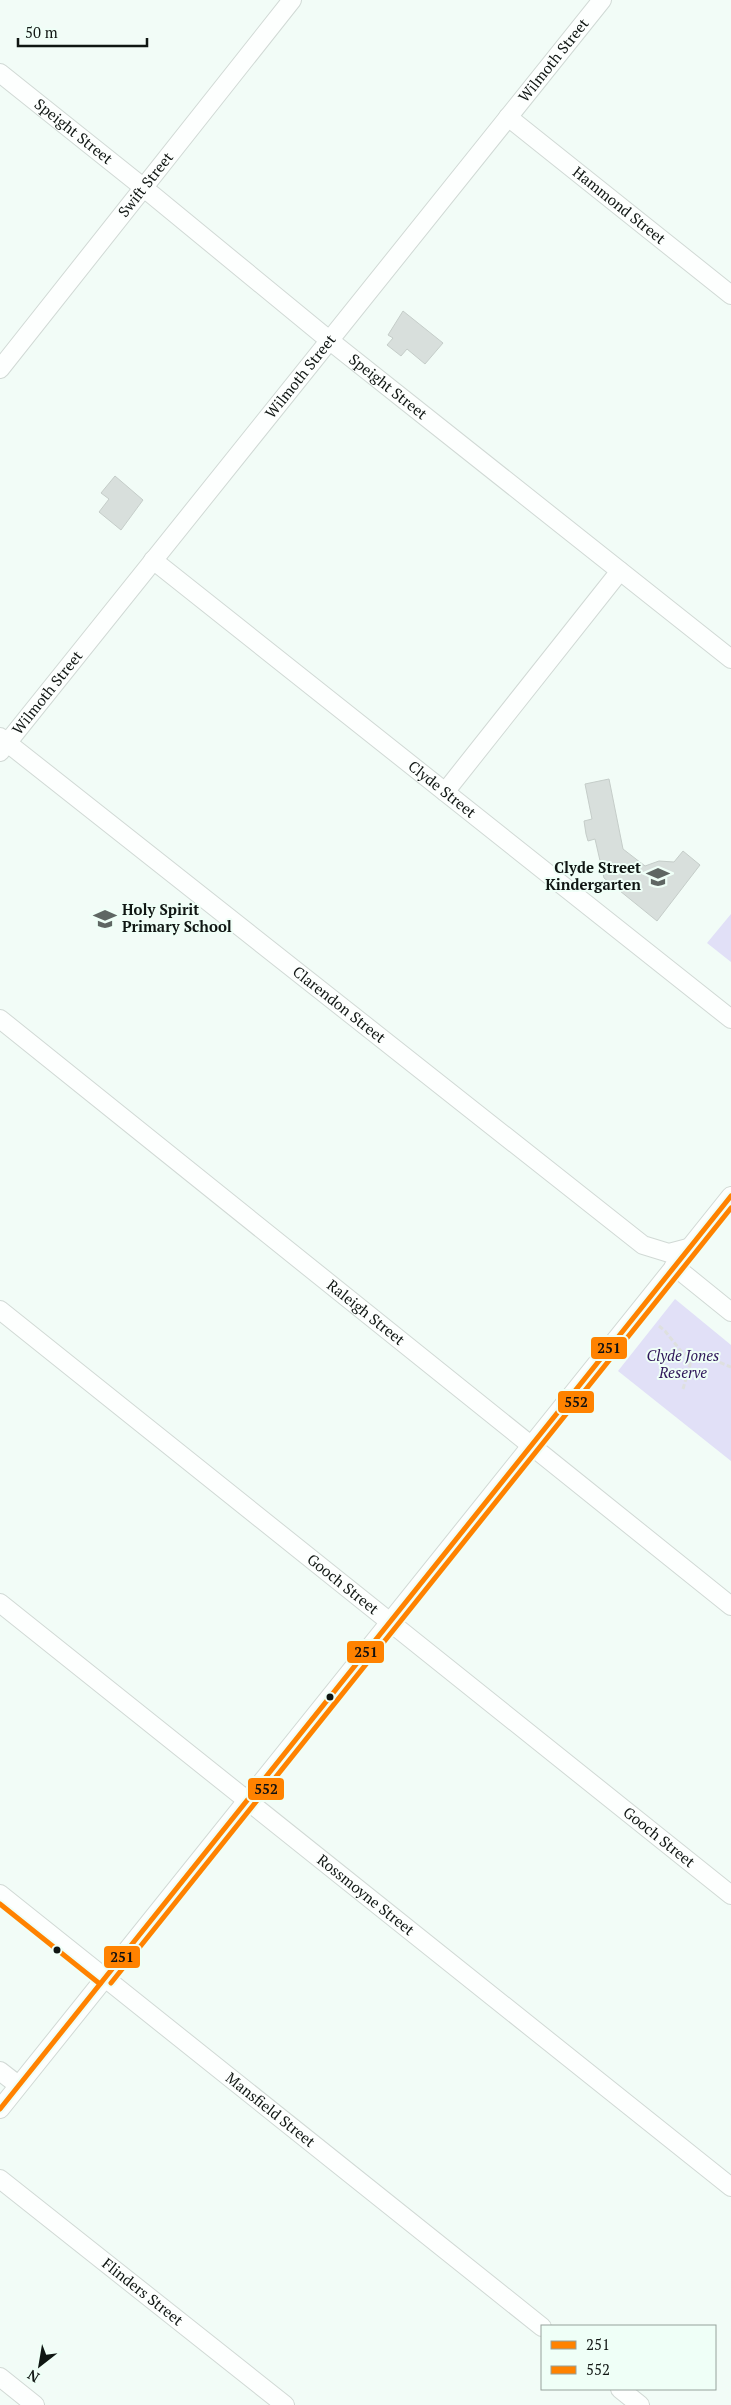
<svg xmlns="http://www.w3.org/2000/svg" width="731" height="2405" viewBox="0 0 731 2405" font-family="'PT Serif',serif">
	<rect width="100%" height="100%" fill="#f2fcf7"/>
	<!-- green -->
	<path fill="#e1e0f7" d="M 731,914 L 731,962 L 707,943 Z
		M 675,1299 L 731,1345 L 731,1461 L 618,1371 Z"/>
	<!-- building -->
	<path fill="#d8dfdc" stroke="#c5cdc9" d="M 403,311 L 443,343 L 425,364 L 407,349 L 401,356 L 387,345 L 393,338 L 388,335 Z
		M 115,476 L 143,500 L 121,530 L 99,512 L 109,499 L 101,493 Z
		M 609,779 L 623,849 L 645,866 L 659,861 L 674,862 L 683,851 L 700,865 L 657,921 L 604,878 L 595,839 L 588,841 L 586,834 L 584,821 L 592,819 L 585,784 Z"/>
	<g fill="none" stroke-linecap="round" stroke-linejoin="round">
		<defs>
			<g id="minor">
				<path id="s1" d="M 0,73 L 144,188 L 329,340 L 731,659"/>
				<path id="s2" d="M 508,117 L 731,295"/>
				<path id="s3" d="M 0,369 L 292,0"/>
				<path id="s4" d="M 153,560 L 731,1019"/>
				<path id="s5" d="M 0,737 L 643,1245 L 669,1253 L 688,1248"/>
				<path id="s6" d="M 0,752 L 602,0"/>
				<path d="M 445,792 L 620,571"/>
				<path id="s7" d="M 0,1019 L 731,1606"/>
				<path d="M 674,1266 L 731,1312"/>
				<path id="s8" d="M 0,1310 L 731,1895"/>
				<path id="s9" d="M 0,1603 L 731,2187"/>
				<path id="s10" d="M 0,1894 L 542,2327"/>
				<path d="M 0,2071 L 18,2085"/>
				<path d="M 0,2109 L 731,1196"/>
				<path id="s11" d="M 0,2179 L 285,2405"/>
				<path d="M 0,2377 L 35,2405"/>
				<path d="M 620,2389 L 640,2405"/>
			</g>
		</defs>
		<!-- minor casing -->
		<use href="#minor" stroke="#d1d9d5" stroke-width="20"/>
		<!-- path -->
		<path stroke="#dee0df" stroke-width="3" stroke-dasharray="5 2.5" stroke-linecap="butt" d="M 659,1326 L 665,1331 L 681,1351 L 690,1357 L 709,1358 L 731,1367
			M 683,1389 L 690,1365 L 690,1357"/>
		<!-- minor -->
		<use href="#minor" stroke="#fdfffe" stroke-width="18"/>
		<defs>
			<path id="bus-1" d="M 0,2109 L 731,1196"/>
			<path id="bus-2" d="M 0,1904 L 100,1984
				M 111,1983 L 731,1208"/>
		</defs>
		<!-- bus-1 casing -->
		<use href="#bus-1" stroke="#effff7" stroke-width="9"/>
		<!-- bus-2 casing -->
		<use href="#bus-2" stroke="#effff7" stroke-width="9"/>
		<!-- bus-1 -->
		<use href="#bus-1" stroke="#ff8200" stroke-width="5"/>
		<!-- bus-2 -->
		<use href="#bus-2" stroke="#ff8200" stroke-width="5"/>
	</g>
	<!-- icons -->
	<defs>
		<symbol id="school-bare" viewBox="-9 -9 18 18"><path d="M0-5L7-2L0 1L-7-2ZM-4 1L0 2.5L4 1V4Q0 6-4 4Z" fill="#5f6663" stroke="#effff7" stroke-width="2.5" paint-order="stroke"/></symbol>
	</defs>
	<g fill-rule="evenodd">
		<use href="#school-bare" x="642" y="861" width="32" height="32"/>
		<use href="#school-bare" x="89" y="903" width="32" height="32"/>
	</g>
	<!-- markers -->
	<g fill="#101613" stroke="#effff7" stroke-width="2">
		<circle cx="330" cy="1697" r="4.5"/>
		<circle cx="57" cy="1950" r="4.5"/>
	</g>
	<g text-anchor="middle" stroke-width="4" stroke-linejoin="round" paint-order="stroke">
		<!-- street labels -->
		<g font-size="15" fill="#101613" stroke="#effff7">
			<text dy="5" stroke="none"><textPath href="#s6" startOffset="886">Wilmoth Street</textPath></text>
			<text dy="5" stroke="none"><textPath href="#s1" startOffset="94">Speight Street</textPath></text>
			<text dy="5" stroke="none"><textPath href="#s3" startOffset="235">Swift Street</textPath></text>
			<text dy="5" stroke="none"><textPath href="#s2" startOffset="142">Hammond Street</textPath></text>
			<text dy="5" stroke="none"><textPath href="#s6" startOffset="481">Wilmoth Street</textPath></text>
			<text dy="5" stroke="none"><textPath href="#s1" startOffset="499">Speight Street</textPath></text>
			<text dy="5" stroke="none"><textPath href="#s6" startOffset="76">Wilmoth Street</textPath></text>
			<text dy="5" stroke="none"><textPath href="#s4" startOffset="369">Clyde Street</textPath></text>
			<text dy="5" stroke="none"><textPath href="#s5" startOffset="432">Clarendon Street</textPath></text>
			<text dy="5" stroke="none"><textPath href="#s7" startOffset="469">Raleigh Street</textPath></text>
			<text dy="5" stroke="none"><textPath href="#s8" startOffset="439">Gooch Street</textPath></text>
			<text dy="5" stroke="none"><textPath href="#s8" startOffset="844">Gooch Street</textPath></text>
			<text dy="5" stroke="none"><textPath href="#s9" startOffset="468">Rossmoyne Street</textPath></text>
			<text dy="5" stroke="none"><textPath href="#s10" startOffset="346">Mansfield Street</textPath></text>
			<text dy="5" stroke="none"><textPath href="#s11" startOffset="182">Flinders Street</textPath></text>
		</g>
		<!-- poi labels -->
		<g font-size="15" font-weight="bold" fill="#101613" stroke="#effff7" text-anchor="end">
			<text x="641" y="873">Clyde Street<tspan x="641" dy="17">Kindergarten</tspan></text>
			<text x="122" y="915" text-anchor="start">Holy Spirit<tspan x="122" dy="17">Primary School</tspan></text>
		</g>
		<!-- park labels -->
		<g font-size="15" font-style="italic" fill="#2f1759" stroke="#effff7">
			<text x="683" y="1361">Clyde Jones<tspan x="683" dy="17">Reserve</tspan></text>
		</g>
	</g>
	<g stroke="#effff7" stroke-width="2">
		<rect x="590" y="1336" width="38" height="24" rx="5" fill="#ff8200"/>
		<rect x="557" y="1390" width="38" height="24" rx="5" fill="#ff8200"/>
		<rect x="346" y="1640" width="39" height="24" rx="5" fill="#ff8200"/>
		<rect x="247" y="1777" width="38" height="24" rx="5" fill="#ff8200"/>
		<rect x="103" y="1945" width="38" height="24" rx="5" fill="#ff8200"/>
	</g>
	<g font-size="14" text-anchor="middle" font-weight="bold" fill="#111">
		<text x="609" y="1353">251</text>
		<text x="576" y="1407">552</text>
		<text x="366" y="1657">251</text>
		<text x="266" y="1794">552</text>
		<text x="122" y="1962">251</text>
	</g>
	<!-- legend -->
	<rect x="541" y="2325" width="175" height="65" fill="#effff7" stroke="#96a29c"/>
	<rect x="551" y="2341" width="25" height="8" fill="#ff8200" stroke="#96a29c"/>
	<text x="586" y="2350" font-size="15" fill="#101613">251</text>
	<rect x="551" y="2366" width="25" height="8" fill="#ff8200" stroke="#96a29c"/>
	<text x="586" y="2375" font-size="15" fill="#101613">552</text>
	<!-- north arrow -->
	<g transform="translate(40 2365) rotate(211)" stroke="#effff7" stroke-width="4" paint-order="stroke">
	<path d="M0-4L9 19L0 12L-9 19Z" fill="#101613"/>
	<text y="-8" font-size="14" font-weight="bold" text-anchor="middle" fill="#101613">N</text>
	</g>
	<!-- scale -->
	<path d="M18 38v8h129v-8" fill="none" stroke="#101613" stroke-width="2.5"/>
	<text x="25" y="38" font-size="15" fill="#101613" stroke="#effff7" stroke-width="4" paint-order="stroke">50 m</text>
</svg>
